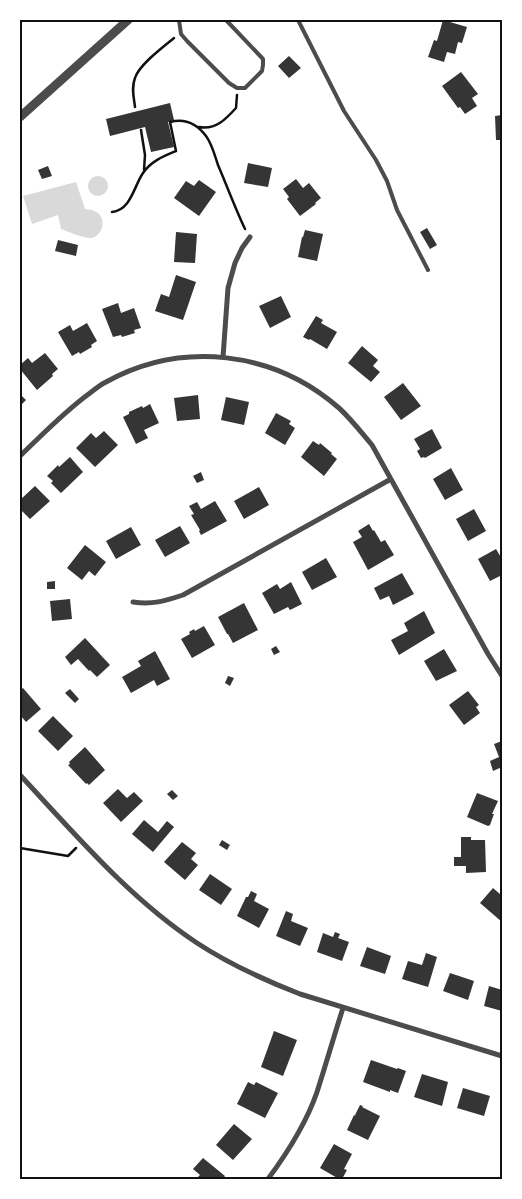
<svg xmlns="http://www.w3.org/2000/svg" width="522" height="1199" viewBox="0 0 522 1199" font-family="'DejaVu Sans',sans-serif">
	<rect width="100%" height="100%" fill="#fff"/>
	<!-- water -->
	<path fill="#d9d9d9" d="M88 186a10 10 0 1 1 20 0a10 10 0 1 1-20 0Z
		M 76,182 L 85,209 C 111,210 104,237 91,238 C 82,238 70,232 61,229 L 58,215 L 32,224 L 23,196 Z"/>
	<!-- building -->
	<path fill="#353535" d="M 443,20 L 467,27 L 462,43 L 458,42 L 455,54 L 447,52 L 444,62 L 428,57 L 434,40 L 437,41 Z
		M 289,56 L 301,68 L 289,78 L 278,66 Z
		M 461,72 L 478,94 L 472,98 L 477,106 L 465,114 L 460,107 L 458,108 L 442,86 Z
		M 170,103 L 174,120 L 168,122 L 174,147 L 151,152 L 145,127 L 110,136 L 106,119 Z
		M 502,115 L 502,140 L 496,140 L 495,116 Z
		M 248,163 L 272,168 L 268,187 L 244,183 Z
		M 48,166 L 52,176 L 42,179 L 38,170 Z
		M 296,179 L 303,188 L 309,183 L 321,198 L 315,203 L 316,204 L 300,216 L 287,199 L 289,197 L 283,189 Z
		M 199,180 L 216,192 L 199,216 L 174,198 L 186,181 L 194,186 Z
		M 427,228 L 437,245 L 430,249 L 420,232 Z
		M 305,230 L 323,234 L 317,261 L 298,257 L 302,237 L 303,237 Z
		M 176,232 L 197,234 L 195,263 L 174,262 Z
		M 58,240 L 78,245 L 76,256 L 55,251 Z
		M 176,275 L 196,282 L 183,320 L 155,311 L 161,294 L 169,297 Z
		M 281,296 L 291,317 L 270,328 L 259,306 Z
		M 118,303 L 121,313 L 134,308 L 141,328 L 134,330 L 135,333 L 122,337 L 121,335 L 113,337 L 102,309 Z
		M 316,316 L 323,320 L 321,323 L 337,332 L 327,349 L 310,339 L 309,340 L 303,337 Z
		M 87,323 L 97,341 L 91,345 L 92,347 L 80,354 L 79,352 L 72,356 L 58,332 L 70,325 L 73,331 Z
		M 362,346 L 378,360 L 373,366 L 380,372 L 371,382 L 348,363 Z
		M 45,353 L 58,369 L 52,374 L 53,376 L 37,390 L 20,369 L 20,365 L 28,358 L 32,363 Z
		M 403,383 L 421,406 L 401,420 L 384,397 Z
		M 20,394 L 26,400 L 21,405 L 22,406 L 20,409 Z
		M 198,395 L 200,419 L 177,421 L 174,398 Z
		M 226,397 L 249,402 L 244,425 L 221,420 Z
		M 150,404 L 159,423 L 144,430 L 148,438 L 136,444 L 123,417 L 129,414 L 129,412 L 142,406 L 143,408 Z
		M 276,413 L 291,421 L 289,424 L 295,428 L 285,445 L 265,433 Z
		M 432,429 L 442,448 L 425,458 L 424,457 L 421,458 L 417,451 L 420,449 L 414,439 Z
		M 104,431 L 118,445 L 95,467 L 76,448 L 91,433 L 96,438 Z
		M 313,441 L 319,445 L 320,443 L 332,453 L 331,454 L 337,459 L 324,476 L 301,457 Z
		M 70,457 L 83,472 L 61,493 L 51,483 L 53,481 L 47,476 L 58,465 L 59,467 Z
		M 451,468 L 463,490 L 445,500 L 433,479 Z
		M 201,472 L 204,480 L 197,483 L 193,476 Z
		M 35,486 L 50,501 L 30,519 L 20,509 L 20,500 Z
		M 259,487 L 269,505 L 244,519 L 234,501 Z
		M 215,501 L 227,521 L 201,535 L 199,531 L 200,530 L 191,515 L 194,514 L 189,506 L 197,502 L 201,509 Z
		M 474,509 L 486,531 L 468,541 L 456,519 Z
		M 369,524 L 373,531 L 374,530 L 381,542 L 385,540 L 394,555 L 368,570 L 353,542 L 362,537 L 358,531 Z
		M 180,526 L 190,543 L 165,557 L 155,540 Z
		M 131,527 L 141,545 L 116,559 L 106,541 Z
		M 85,545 L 106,562 L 95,576 L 89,571 L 82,580 L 67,568 Z
		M 496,549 L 502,559 L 502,575 L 490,581 L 478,559 Z
		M 326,558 L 337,577 L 312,590 L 302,572 Z
		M 402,573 L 414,594 L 393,605 L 389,596 L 380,600 L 374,588 Z
		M 55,581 L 55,589 L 47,589 L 47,582 Z
		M 291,582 L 302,604 L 290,610 L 288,607 L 274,614 L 262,593 L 277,584 L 280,589 Z
		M 70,599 L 72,619 L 52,621 L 50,601 Z
		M 244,603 L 258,630 L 233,643 L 228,634 L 227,634 L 218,617 Z
		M 424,611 L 435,633 L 399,655 L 391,640 L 408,631 L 404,623 Z
		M 204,626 L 215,645 L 192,658 L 181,639 L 190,634 L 189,632 L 194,629 L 195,631 Z
		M 85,638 L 110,665 L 97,677 L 90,670 L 89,671 L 78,659 L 71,665 L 65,657 Z
		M 276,646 L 280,652 L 274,655 L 271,649 Z
		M 444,649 L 457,671 L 436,681 L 424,661 Z
		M 155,651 L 170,679 L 157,686 L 154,680 L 131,693 L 122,677 L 141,666 L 138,661 Z
		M 228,676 L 234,678 L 230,686 L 225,683 Z
		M 23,688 L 41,709 L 26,722 L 20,715 L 20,690 Z
		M 70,689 L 79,699 L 75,703 L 65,693 Z
		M 468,691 L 479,705 L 476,707 L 480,713 L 464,725 L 449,705 Z
		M 53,716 L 73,736 L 58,751 L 38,731 Z
		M 502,741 L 502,767 L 493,771 L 490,761 L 499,757 L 494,744 Z
		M 85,747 L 105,770 L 89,785 L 87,783 L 86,784 L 68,765 L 70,764 L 69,762 Z
		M 118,789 L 127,798 L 134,792 L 143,801 L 121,822 L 103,803 Z
		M 172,790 L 178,796 L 173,800 L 167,794 Z
		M 477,793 L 498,801 L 492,814 L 494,814 L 490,825 L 488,826 L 467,817 Z
		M 144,820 L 158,832 L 167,821 L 174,827 L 153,852 L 132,834 Z
		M 461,837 L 471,837 L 471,840 L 485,840 L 486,872 L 466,873 L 466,866 L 454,866 L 454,857 L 461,857 Z
		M 222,840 L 230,845 L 227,850 L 219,845 Z
		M 182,842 L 196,853 L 191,859 L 198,865 L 185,880 L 164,862 Z
		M 210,874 L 232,889 L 221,905 L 199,890 Z
		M 493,888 L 501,895 L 502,894 L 502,922 L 480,903 Z
		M 251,891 L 257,894 L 254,901 L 269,909 L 259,928 L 237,916 L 246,897 L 248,897 Z
		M 286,911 L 293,914 L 291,921 L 308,928 L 300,946 L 276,936 Z
		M 335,932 L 340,934 L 338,938 L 349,942 L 342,961 L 317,952 L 323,933 L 333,937 Z
		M 367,947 L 391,956 L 385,974 L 360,966 Z
		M 426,953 L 437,957 L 428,987 L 402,979 L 408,961 L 422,965 Z
		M 450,973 L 474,981 L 468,1000 L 443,991 Z
		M 489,986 L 502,990 L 502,1011 L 484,1006 Z
		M 274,1031 L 297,1040 L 283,1076 L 261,1067 Z
		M 371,1060 L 397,1069 L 398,1068 L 406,1071 L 398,1093 L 390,1090 L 390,1092 L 363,1082 Z
		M 422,1074 L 448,1082 L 442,1106 L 414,1097 Z
		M 248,1082 L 254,1085 L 256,1082 L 278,1093 L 265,1118 L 237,1104 Z
		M 463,1088 L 490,1096 L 484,1116 L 457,1108 Z
		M 360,1105 L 363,1106 L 362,1107 L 380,1116 L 368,1140 L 347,1130 L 354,1115 L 356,1116 L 355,1115 Z
		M 234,1124 L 252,1139 L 233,1160 L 216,1145 Z
		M 334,1144 L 352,1154 L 344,1169 L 347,1170 L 342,1179 L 339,1179 L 320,1168 Z
		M 203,1158 L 225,1176 L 223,1179 L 196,1179 L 200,1175 L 193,1169 Z"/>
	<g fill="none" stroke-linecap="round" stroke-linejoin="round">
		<!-- path -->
		<path stroke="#111" stroke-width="2.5" d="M 135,107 C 134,98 131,88 135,78 C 139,65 163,47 174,38
			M 199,127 C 216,130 226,119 236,108 L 237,95
			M 141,130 L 145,155 L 144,170
			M 112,212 C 131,210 134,186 143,173 C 151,161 164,156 176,151 L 170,122 C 185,118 197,124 206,136 C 212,144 215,156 218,165 C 227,186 235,208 245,229
			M 20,848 L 68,856 L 76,848"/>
		<!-- service -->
		<path stroke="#4c4c4c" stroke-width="4" d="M 179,20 L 181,34 L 187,41 L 229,83 L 237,88 L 245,88 L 262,71 L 263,65 L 263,59 L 226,20
			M 298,20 L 344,111 L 376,160 L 387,181 L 397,210 L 428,270"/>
		<!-- minor -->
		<path stroke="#4c4c4c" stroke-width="5" d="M 223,357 L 228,288 L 235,263 L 242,248 L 250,237
			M 20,456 C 43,434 65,411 90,393 C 95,389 100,385 106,382 C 182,340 274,351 339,408 C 351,419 361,432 372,445 L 488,654 L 502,676
			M 133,602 C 152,605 165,601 183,595 L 391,479
			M 20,775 C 75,834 129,898 197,943 C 229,964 264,980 300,994 L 502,1056
			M 268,1179 C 288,1152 306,1124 317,1092 C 326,1064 334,1036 343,1008"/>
		<!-- tertiary -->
		<path stroke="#4c4c4c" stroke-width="9" d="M 20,117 L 128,20"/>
	</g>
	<!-- border -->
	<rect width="522" height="1199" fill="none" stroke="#ffffff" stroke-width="42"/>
	<rect x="21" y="21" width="480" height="1157" fill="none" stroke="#111" stroke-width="2"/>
</svg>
